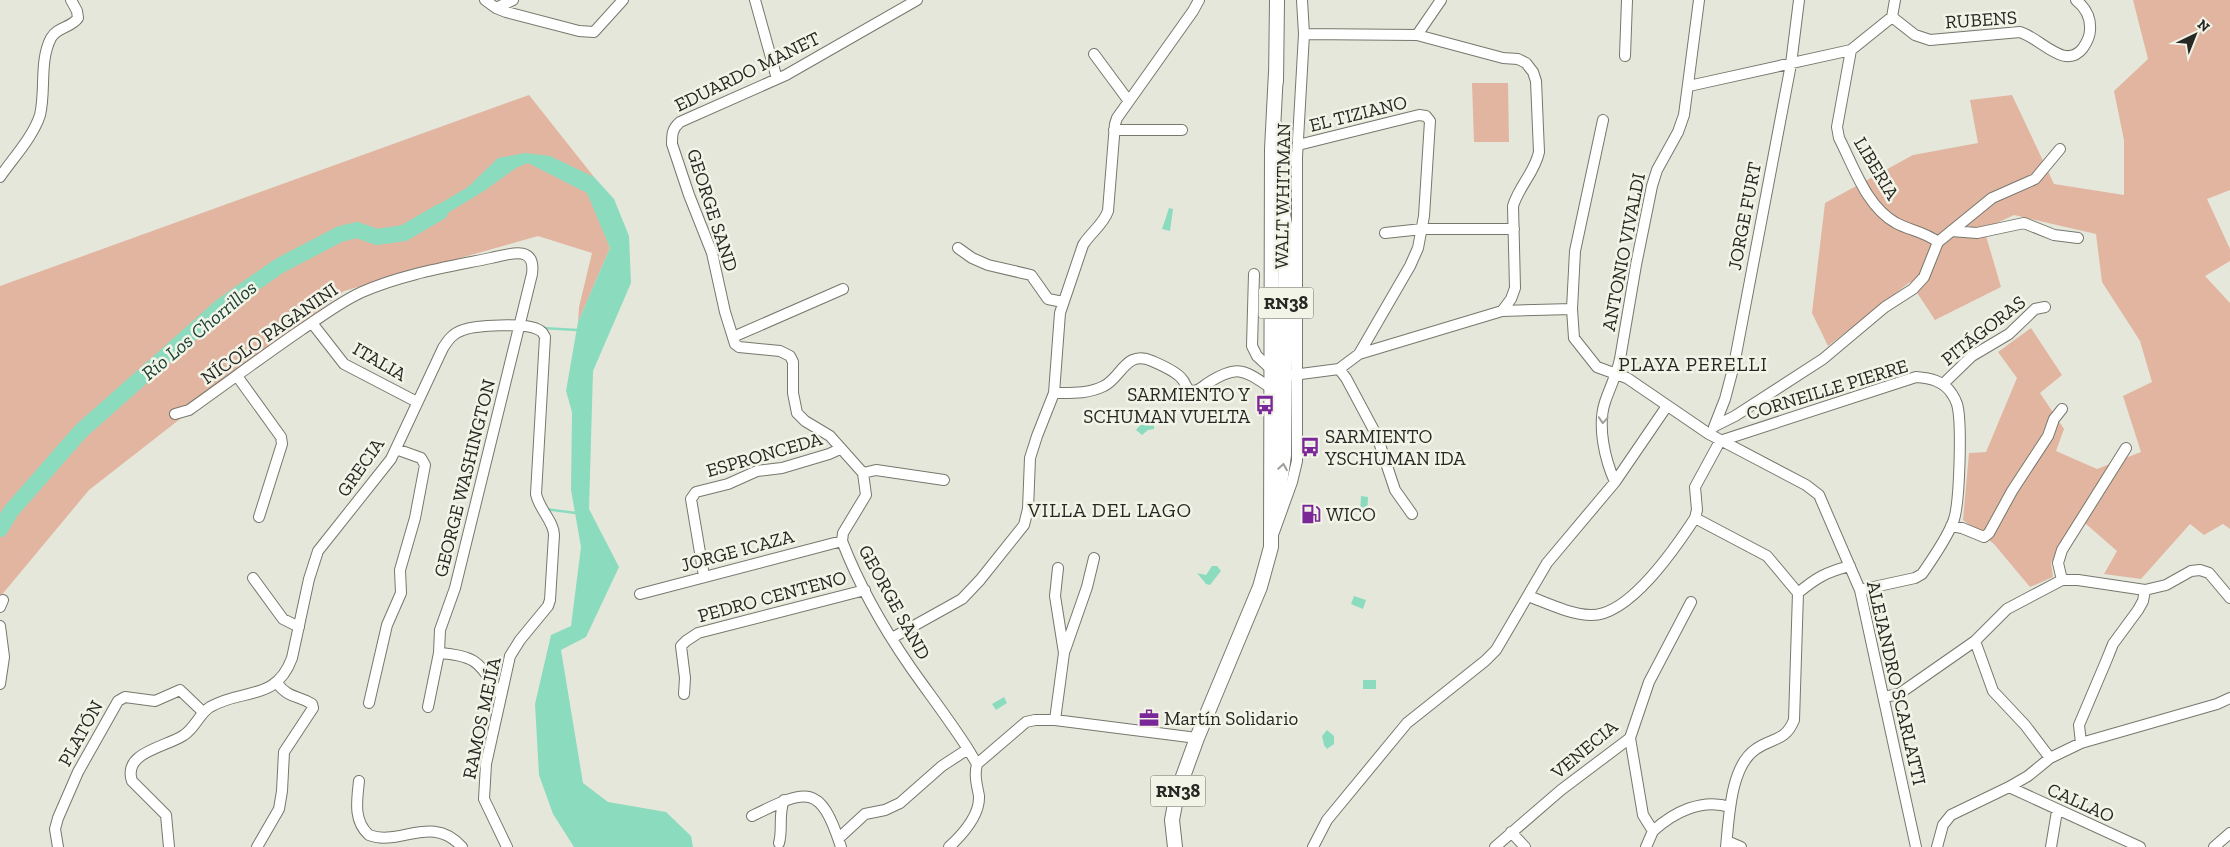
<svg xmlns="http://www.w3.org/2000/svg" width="2230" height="847" viewBox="0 0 2230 847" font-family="'Zilla Slab',serif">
	<rect width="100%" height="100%" fill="#e6e7db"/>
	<!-- green -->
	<path fill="#e1b5a0" d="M 2133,0 L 2230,0 L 2230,190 L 2207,199 L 2230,249 L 2230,261 L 2205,276 L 2230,303 L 2230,529 L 2223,524 L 2204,535 L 2190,524 L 2141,579 L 2104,574 L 2117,551 L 2078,517 L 2051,563 L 2053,577 L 2030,587 L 1994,544 L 1963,520 L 1969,453 L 1986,452 L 2017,378 L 1998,352 L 2031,328 L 2062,375 L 2040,393 L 2064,429 L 2056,451 L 2097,469 L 2141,452 L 2123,396 L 2152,382 L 2140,341 L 2102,282 L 2096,234 L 2014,215 L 1984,229 L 2001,287 L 1935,320 L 1910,282 L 1828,346 L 1812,313 L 1825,203 L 1913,155 L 1978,143 L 1970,100 L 2012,95 L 2054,184 L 2124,195 L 2124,140 L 2114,91 L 2148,59 Z
		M 1508,83 L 1509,142 L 1474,142 L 1472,83 Z
		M 529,95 L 594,177 L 588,193 L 610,248 L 578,322 L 579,307 L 592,253 L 538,236 L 344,291 L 89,490 L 0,597 L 0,286 Z"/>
	<!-- water -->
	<path fill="#8bdbbf" d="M 525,153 L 550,156 L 594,177 L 614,199 L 629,236 L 631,283 L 593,371 L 589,509 L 619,567 L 586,637 L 561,650 L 583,783 L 608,802 L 666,812 L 691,836 L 693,847 L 574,847 L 553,814 L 539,775 L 535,704 L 551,635 L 571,626 L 581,547 L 571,490 L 572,412 L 566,391 L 578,322 L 610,248 L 587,193 L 528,163 L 516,168 L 484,191 L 423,228 L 417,217 L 468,187 L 498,158 Z
		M 1169,208 L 1173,209 L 1170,231 L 1162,229 Z
		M 1142,423 L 1154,423 L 1154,429 L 1148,430 L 1142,435 L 1136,430 Z
		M 1361,496 L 1368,497 L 1367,514 L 1360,514 Z
		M 1212,566 L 1217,566 L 1221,571 L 1210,585 L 1206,584 L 1197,573 L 1206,575 Z
		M 1354,596 L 1366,600 L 1363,609 L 1351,604 Z
		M 1363,680 L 1376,680 L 1376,689 L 1363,689 Z
		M 1004,697 L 1007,703 L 996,710 L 992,704 Z
		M 1327,730 L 1334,736 L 1334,744 L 1327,749 L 1324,745 L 1322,736 Z"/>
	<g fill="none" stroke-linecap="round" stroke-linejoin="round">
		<!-- stream -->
		<path stroke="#8bdbbf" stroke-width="2.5" d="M 542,328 L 577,330
			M 545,509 L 576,513"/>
		<!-- river -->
		<path stroke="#8bdbbf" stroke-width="16" d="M 0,529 L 11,511 L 81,431 L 223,305 L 279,266 L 340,234 L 357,230 L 377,237 L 404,233 L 440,212"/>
		<defs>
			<path id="minor" d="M 485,0 L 496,8 L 506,12 L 579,31 L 594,32 L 623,0
				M 755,0 L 777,79
				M 917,0 L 786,75 L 680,122 C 672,129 672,134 672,144 L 689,195 L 712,253 L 725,312 L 735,344 L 739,347 L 780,351 L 790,356 L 793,362 L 793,393 L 797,413 L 805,421 L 830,436 L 863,473 L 866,495 L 843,533 L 842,541 C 859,585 884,629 911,668 C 930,695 950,721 968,749
				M 496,8 L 513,0
				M 1892,17 L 1895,0
				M 1304,34 L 1417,35 L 1503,58 L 1518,59 L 1526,63 L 1533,72 L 1536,81 L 1539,152 C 1535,172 1519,186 1513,206 L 1515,288 L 1511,299 L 1502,311
				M 1417,35 L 1441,0
				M 1851,50 L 1837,127 L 1839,138 C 1854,167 1866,206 1896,223 C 1911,231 1923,231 1938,242
				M 1094,54 L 1128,100
				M 1625,56 L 1627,0
				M 1689,86 L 1851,50 L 1892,17 L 1915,35 L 1930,40 L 2020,32 C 2042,39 2065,71 2083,48 C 2087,42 2090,37 2090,30 C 2091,17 2086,8 2076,0
				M 1603,120 L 1575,251 L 1572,309 L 1574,338 L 1597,367 L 1627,378 L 1709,434 L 1806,485 L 1819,495 L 1860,590 L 1916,847
				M 1114,130 L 1182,130
				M 1298,145 L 1419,115 L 1426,116 L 1430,121 L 1424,216 L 1418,248 L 1410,266 L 1359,354
				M 1277,157 L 1297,157
				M 0,177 C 13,158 33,137 40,115 C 46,90 39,61 51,38 C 57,27 71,28 78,18 L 77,11 L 71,0
				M 1951,231 L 1977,233 L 2024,223 L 2054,235 L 2078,238
				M 1385,233 L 1422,229 L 1514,229
				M 958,248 L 972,258 L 988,265 L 1031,275 L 1048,299 L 1063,302
				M 1254,274 L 1252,346 L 1257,356 L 1271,369
				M 312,323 L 344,364 L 417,402
				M 733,337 L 843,289
				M 1339,369 L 1346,378 L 1377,436 L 1395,490 L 1412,514
				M 1293,375 L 1339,369 L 1359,354 L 1502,311 L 1572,309
				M 237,376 L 281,437 L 282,444 L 259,517
				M 1943,384 L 1972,356 L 2009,334 L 2035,309 L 2045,307
				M 1054,393 C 1072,393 1088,394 1104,386 C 1121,378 1126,349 1152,361 C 1161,365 1176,371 1182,379 C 1186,383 1185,388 1191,391 C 1198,392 1202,387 1208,383 C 1238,364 1244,370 1271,388
				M 175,414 L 189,410 C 227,383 263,356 301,330 C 321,317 340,302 362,292 C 403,274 448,267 491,258 C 509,254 536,244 532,274 L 455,588 L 440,630 L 439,653 L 428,707
				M 1715,426 L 1735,416 L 1823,359 L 1885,307 L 1913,289 L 1924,277 L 1938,242 L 1992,198 L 2035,179 L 2060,149
				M 1714,427 L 1725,399 L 1734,365 L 1791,64 L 1799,0
				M 863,473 L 876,470 L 944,480
				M 1615,482 C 1605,460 1597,426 1605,402 C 1610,387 1617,374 1620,359 L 1636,265 L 1652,186 L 1657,170 L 1678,132 L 1684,115 L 1699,0
				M 1695,518 L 1767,556 L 1798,593
				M 1951,526 L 1962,528 L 1984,537 L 1989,533 L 2012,491 L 2048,436 L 2054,419 L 2062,409
				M 1274,532 L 1292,482 L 1297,461 L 1297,157 L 1304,34 L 1302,0
				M 704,576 L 691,499 L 696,492 L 728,484 L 757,471 L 782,468 L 829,454 L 840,449
				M 253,578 L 283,619 L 299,627
				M 2062,580 L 2058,563 L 2062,550 L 2126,448
				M 640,594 L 842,541
				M 1528,596 C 1547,603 1569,614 1590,615 C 1629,617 1676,547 1695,518 L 1697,510 L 1695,487 L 1720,441 L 1916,377 C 1930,378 1944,381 1952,394 C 1954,397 1956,401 1957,404 C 1962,421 1960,506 1953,522 C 1946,540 1933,558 1922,574 L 1915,578 L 1860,590
				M 0,607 L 3,600
				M 0,626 L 4,657 L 0,684
				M 892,638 L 962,599 L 980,580 L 1024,525 L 1028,509 L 1030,458 L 1037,436 L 1054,393 L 1060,313 L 1083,245 C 1091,232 1103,225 1108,211 L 1115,124 L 1117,118 L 1193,11 L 1199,0
				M 1975,641 L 1993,691 L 2025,725 L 2050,758
				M 1065,650 L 1087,587 L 1094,558
				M 439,653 C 481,656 479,665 501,696
				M 684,694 L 685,678 L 681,646 L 686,641 L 698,633 L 865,590
				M 1884,697 L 1899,694 L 1975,641 L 2007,609 L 2062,580 L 2078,580 L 2145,590 L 2166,585 L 2191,571 L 2200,570 L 2209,573 L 2230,598
				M 369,703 L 387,625 L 401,593 L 400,570 L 415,518 L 425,465 L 421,458 L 396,449
				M 1055,720 L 1064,653 L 1055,596 L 1058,568
				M 1630,738 L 1643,815 L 1653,831 L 1646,847
				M 2081,743 L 2079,725 L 2107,659 L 2113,644 L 2138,610 L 2143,601 L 2145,590
				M 977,764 L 1026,722 L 1035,720 L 1055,720 L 1197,738
				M 359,781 C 357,800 353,821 369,835 C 399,847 432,813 462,847
				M 2009,787 L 2140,847
				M 752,816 C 807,789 820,782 841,847
				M 1653,831 C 1674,812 1702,798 1730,807
				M 1511,832 L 1525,847
				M 839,838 L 865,814 L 885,810 L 900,803 L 942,766 L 968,749 L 977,764
				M 1727,841 L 1741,847
				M 779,843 C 783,829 778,815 784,800
				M 58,847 L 55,829 L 58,818 L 78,772 L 118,701 L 125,697 L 155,701 L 180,690 L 203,712
				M 169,847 L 166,815 L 132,781 C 122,752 167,747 184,735 C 195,728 199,714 210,707 C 242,688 276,702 292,658 L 309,579 L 318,551 L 391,459 L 443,348 C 448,340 453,333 463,330 C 476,325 525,323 537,329 C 542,331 543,333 545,337 L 536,494 C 539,509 554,522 554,535 L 550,600 L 548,606 L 520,640 L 510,656 L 486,764 L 484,799 L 507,847
				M 257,847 L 279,809 L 282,791 L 284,752 L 313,708 L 312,704 C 298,695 289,699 277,683
				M 949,847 C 962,835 980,815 979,796 C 977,785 974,776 977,764
				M 1313,847 L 1327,820 L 1407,723 L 1485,661 L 1496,650 L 1547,563 L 1615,482 L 1667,406
				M 1495,847 L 1561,790 L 1630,738 L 1649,682 L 1691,602
				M 1726,847 C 1729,819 1730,766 1756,749 C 1773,737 1785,742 1794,720 L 1798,593 C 1816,578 1826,572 1850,566
				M 1937,847 L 1943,825 L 1951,815 L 2009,787 L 2028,776 L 2050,758 L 2081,743 L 2217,704 L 2230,698
				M 2051,847 L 2057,811
				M 2214,847 L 2230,833"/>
			<path id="major" d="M 1276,82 L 1277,0
				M 1277,505 L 1284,455 L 1286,260 L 1286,230 L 1278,188
				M 1175,847 L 1172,820 L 1177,793 L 1197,738 L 1260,587 L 1271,547 L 1272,149 L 1276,72"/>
		</defs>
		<!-- minor casing -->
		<use href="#minor" stroke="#77776d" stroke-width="12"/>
		<!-- major casing -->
		<use href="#major" stroke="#77776d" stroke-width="16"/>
		<!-- minor -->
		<use href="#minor" stroke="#fff" stroke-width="10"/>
		<!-- major -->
		<use href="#major" stroke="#fff" stroke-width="14"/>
	</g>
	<!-- one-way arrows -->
	<defs><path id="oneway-chevron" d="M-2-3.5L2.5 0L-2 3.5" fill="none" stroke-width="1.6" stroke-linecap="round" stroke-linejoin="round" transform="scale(1.25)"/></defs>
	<g stroke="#9e9e9c">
		<use href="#oneway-chevron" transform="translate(1603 420) rotate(94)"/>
		<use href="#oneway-chevron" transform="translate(1283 467) rotate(-81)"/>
	</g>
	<!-- icons -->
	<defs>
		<symbol id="bus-bare" viewBox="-9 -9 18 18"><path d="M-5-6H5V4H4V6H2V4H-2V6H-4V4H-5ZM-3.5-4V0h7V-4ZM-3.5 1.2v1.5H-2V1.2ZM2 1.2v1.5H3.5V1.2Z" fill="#7a2797" stroke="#f3f4e8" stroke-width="2.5" paint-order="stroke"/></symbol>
		<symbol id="fuel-bare" viewBox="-9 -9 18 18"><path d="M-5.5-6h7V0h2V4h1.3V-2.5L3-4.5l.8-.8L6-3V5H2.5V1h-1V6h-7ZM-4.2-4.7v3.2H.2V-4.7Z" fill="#7a2797" stroke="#f3f4e8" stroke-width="2.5" paint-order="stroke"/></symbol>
		<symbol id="office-bare" viewBox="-9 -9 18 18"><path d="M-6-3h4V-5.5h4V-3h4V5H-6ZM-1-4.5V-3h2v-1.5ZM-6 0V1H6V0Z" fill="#7a2797" stroke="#f3f4e8" stroke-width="2.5" paint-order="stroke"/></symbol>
	</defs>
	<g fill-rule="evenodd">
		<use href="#bus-bare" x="1251" y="391" width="28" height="28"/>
		<use href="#bus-bare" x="1296" y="433" width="28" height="28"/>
		<use href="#fuel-bare" x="1297" y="500" width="28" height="28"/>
		<use href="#office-bare" x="1135" y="704" width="28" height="28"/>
	</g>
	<g text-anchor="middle" stroke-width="5" stroke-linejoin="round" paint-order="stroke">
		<!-- shield labels -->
		<g fill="#f3f4e8" stroke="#64645e" stroke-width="1">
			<rect x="1258.5" y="287.5" width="55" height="31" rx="4"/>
			<rect x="1150.5" y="775.5" width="55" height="31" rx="4"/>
		</g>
		<g font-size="18" font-weight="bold" fill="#272723">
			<text x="1286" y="309">RN38</text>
			<text x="1178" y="797">RN38</text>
		</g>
		<!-- street labels -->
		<g font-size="19" fill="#272723" stroke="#f3f4e8">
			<text transform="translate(1981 19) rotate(-4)" y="7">RUBENS</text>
			<text transform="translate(747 71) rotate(-26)" y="7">EDUARDO MANET</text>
			<text transform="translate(1358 113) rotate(-14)" y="7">EL TIZIANO</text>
			<text transform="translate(1877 168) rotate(59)" y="7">LIBERIA</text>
			<text transform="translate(1282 196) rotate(-89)" y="7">WALT WHITMAN</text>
			<text transform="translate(713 210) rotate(72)" y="7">GEORGE SAND</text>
			<text transform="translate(1744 216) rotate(-79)" y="7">JORGE FURT</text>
			<text transform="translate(1623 252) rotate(-79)" y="7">ANTONIO VIVALDI</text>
			<text transform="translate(1983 330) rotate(-38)" y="7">PITÁGORAS</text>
			<text transform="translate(269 333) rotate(-35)" y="7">NÍCOLO PAGANINI</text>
			<text transform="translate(380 361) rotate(30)" y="7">ITALIA</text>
			<text transform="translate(1827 389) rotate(-17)" y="7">CORNEILLE PIERRE</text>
			<text transform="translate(764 454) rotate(-16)" y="7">ESPRONCEDA</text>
			<text transform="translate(360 467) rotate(-55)" y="7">GRECIA</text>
			<text transform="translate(464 478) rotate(-76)" y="7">GEORGE WASHINGTON</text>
			<text transform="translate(737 550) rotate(-15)" y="7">JORGE ICAZA</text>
			<text transform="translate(772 596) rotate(-15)" y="7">PEDRO CENTENO</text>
			<text transform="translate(895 602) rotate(61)" y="7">GEORGE SAND</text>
			<text transform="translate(1897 683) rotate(77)" y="7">ALEJANDRO SCARLATTI</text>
			<text transform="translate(481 718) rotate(-78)" y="7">RAMOS MEJÍA</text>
			<text transform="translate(80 733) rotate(-61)" y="7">PLATÓN</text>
			<text transform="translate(1584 749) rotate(-40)" y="7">VENECIA</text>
			<text transform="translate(2081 802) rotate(24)" y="7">CALLAO</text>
		</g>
		<!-- poi labels -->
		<g font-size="19" fill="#272723" stroke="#f3f4e8" text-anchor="start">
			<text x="1250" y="401" text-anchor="end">SARMIENTO Y<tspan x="1250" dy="22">SCHUMAN VUELTA</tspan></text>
			<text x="1325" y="443">SARMIENTO<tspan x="1325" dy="22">YSCHUMAN IDA</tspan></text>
			<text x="1326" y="521">WICO</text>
			<text x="1164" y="725">Martín Solidario</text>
		</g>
		<!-- water labels -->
		<g font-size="20" font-style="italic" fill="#1c4135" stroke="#f3f4e8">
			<text transform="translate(199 330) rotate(-40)" y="7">Río Los Chorrillos</text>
		</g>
		<!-- neighbourhood labels -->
		<g font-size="20" letter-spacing="1" fill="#272723" stroke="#f3f4e8">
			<text x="1693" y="371">PLAYA PERELLI</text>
			<text x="1110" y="517">VILLA DEL LAGO</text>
		</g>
	</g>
	<!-- north arrow -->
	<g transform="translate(2195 35) rotate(43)" stroke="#f3f4e8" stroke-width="4" paint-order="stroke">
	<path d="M0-4L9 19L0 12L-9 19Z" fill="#272723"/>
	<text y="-8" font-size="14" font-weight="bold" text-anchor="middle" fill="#272723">N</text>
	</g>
</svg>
